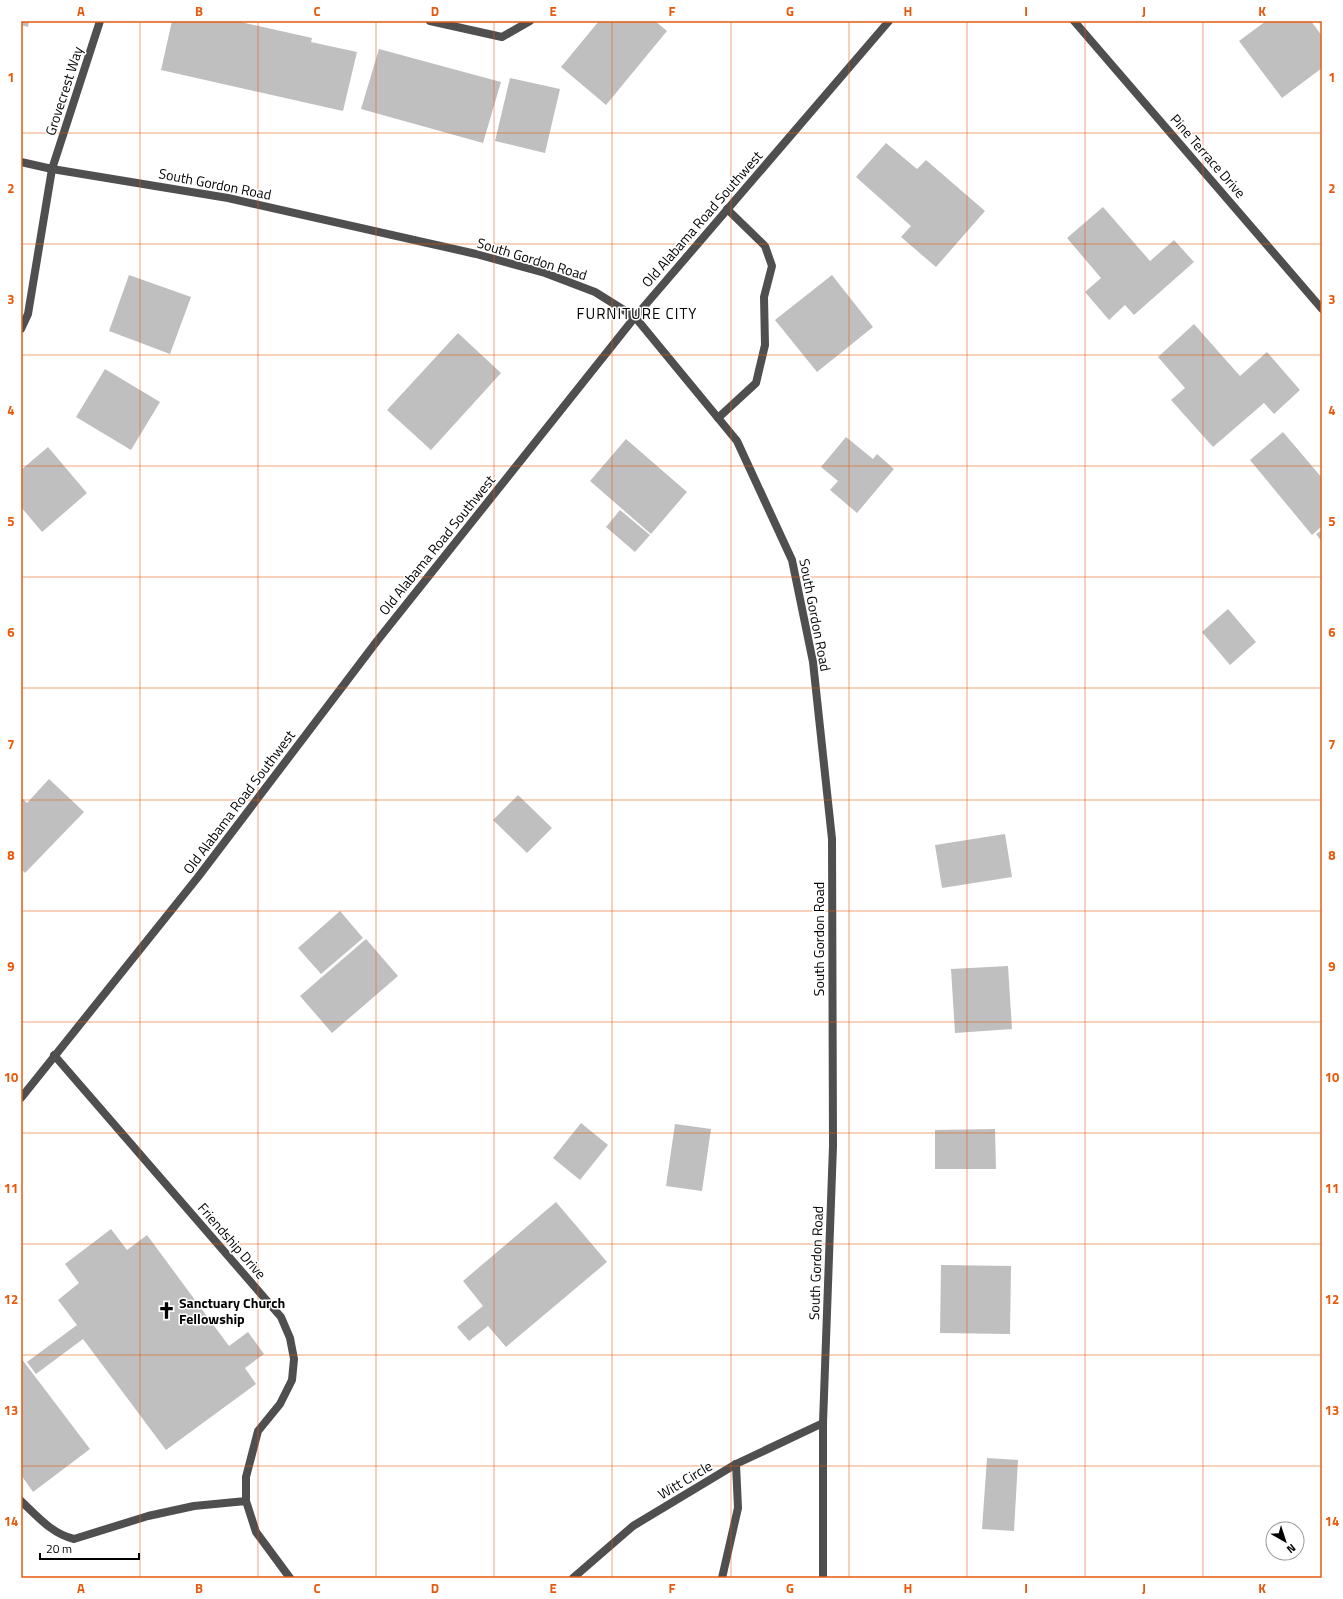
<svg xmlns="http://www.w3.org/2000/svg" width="1343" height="1599" viewBox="0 0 1343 1599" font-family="'Titillium Web',sans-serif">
	<rect width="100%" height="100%" fill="#fff"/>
	<!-- building -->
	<path fill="#bfbfbf" d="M 21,21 L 29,21 L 28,27 L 21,25 Z
		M 172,21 L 236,21 L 312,38 L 311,42 L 357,52 L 343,111 L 161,70 Z
		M 599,21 L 655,21 L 667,31 L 606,105 L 561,67 Z
		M 1266,21 L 1311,21 L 1322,36 L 1322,68 L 1282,98 L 1239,41 Z
		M 379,49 L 501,82 L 483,143 L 361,109 Z
		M 510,78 L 560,89 L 545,153 L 495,141 Z
		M 886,143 L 917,169 L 926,160 L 985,211 L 936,267 L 901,237 L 911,226 L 856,177 Z
		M 1103,207 L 1150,261 L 1174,240 L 1194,262 L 1134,315 L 1125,305 L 1109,320 L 1085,292 L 1101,278 L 1067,238 Z
		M 129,275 L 191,297 L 170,354 L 109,331 Z
		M 832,275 L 873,327 L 817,372 L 775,320 Z
		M 1194,324 L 1240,376 L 1267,352 L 1300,390 L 1274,414 L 1264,403 L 1213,447 L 1171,400 L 1185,388 L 1158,357 Z
		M 458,333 L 501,373 L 431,450 L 387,410 Z
		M 105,369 L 160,402 L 131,450 L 76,417 Z
		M 1283,432 L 1322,478 L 1322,526 L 1312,535 L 1250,460 Z
		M 846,437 L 873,459 L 877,454 L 894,469 L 857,513 L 830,490 L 838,481 L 821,467 Z
		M 626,439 L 687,492 L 651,534 L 590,481 Z
		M 48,447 L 87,493 L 42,532 L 21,507 L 21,470 Z
		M 620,510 L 650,535 L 635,552 L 606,527 Z
		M 1322,530 L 1322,542 L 1316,534 Z
		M 1228,609 L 1256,642 L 1230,665 L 1202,632 Z
		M 49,779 L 84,812 L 25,873 L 21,869 L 21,797 L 27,803 Z
		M 518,795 L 552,828 L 527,853 L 493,820 Z
		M 1005,834 L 1012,877 L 942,888 L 935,845 Z
		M 340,911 L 363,938 L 321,974 L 298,948 Z
		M 366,939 L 398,976 L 332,1033 L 300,996 Z
		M 1008,966 L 1012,1029 L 955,1033 L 951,969 Z
		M 581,1123 L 608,1145 L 580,1180 L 553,1158 Z
		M 675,1124 L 711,1129 L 702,1191 L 666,1186 Z
		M 995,1129 L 996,1169 L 935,1169 L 935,1130 Z
		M 556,1202 L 607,1262 L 506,1347 L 488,1326 L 469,1341 L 457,1327 L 483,1306 L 463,1281 Z
		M 111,1229 L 127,1250 L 147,1235 L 229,1346 L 248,1332 L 264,1354 L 245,1368 L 256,1384 L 166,1450 L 83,1339 L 36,1374 L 27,1362 L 77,1325 L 58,1300 L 79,1283 L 65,1264 Z
		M 941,1265 L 1011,1266 L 1010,1334 L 940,1333 Z
		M 21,1358 L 90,1449 L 33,1492 L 21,1475 Z
		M 987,1458 L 1018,1460 L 1014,1531 L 982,1529 Z"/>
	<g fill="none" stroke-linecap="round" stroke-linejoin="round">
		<!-- service -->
		<path stroke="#4f4f4f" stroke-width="8" d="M 718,418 L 756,383 L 765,345 L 764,297 L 772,266 L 765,246 L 727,209
			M 722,1578 L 738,1508 L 736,1464"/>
		<!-- minor -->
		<path stroke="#4f4f4f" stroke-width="8" d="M 430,21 L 502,37 L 530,21
			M 1074,21 L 1322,309
			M 21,329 L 28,314 L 52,169 L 100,21
			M 54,1055 L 281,1317 L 290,1338 L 294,1359 L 292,1380 L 280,1404 L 258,1431 L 246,1477 L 246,1501 L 256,1532 L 290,1578
			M 21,1501 C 37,1516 52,1534 74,1539 L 148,1516 L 194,1506 L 246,1501
			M 573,1578 L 633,1526 L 736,1464 L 823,1423"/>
		<!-- tertiary -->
		<path stroke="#4f4f4f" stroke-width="8" d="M 21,162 L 52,169 L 228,198 L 476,254 L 545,273 L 595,292 L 635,317 L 737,441 L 792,560 L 813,662 L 832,839 L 833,1146 L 823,1423 L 823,1578
			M 21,1098 L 198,877 L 377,641 L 635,317 L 889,21"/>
	</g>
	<!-- grid -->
	<path fill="none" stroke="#e8590c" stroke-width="1" stroke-opacity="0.55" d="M 140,21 L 140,1578M 258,21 L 258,1578M 376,21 L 376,1578M 494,21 L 494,1578M 612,21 L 612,1578M 731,21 L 731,1578M 849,21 L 849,1578M 967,21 L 967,1578M 1085,21 L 1085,1578M 1203,21 L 1203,1578M 21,133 L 1322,133M 21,244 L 1322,244M 21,355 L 1322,355M 21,466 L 1322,466M 21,577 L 1322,577M 21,688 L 1322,688M 21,800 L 1322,800M 21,911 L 1322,911M 21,1022 L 1322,1022M 21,1133 L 1322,1133M 21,1244 L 1322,1244M 21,1355 L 1322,1355M 21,1466 L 1322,1466"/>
	<!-- icons -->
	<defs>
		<symbol id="church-bare" viewBox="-9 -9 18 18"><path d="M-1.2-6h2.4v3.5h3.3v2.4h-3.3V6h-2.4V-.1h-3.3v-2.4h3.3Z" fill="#000" stroke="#fff" stroke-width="2.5" paint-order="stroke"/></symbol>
	</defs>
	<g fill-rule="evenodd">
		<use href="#church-bare" x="154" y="1298" width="25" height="25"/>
	</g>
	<g text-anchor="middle" stroke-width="3" stroke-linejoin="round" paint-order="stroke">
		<!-- street labels -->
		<g font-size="14" fill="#000" stroke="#fff">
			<text transform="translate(64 91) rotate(-72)" y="5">Grovecrest Way</text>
			<text transform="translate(1208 156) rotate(49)" y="5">Pine Terrace Drive</text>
			<text transform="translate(215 184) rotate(11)" y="5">South Gordon Road</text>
			<text transform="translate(702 219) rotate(-49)" y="5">Old Alabama Road Southwest</text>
			<text transform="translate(532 259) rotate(17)" y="5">South Gordon Road</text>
			<text transform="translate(437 545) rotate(-51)" y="5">Old Alabama Road Southwest</text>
			<text transform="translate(815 615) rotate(79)" y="5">South Gordon Road</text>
			<text transform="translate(239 802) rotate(-53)" y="5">Old Alabama Road Southwest</text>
			<text transform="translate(819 939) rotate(-90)" y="5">South Gordon Road</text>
			<text transform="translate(232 1241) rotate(49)" y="5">Friendship Drive</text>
			<text transform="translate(816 1263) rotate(-88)" y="5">South Gordon Road</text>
			<text transform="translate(685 1480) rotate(-31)" y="5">Witt Circle</text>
		</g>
		<!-- poi labels -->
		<g font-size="14" font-weight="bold" fill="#000" stroke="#fff" text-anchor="start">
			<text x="179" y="1308">Sanctuary Church<tspan x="179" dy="16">Fellowship</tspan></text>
		</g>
		<!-- neighbourhood labels -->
		<g font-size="15" letter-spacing="1" fill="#000" stroke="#fff">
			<text x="637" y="319">FURNITURE CITY</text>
		</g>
	</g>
	<!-- border -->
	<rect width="1343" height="1599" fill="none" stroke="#ffffff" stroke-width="44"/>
	<!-- north arrow -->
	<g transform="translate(1285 1541) rotate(141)"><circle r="19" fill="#ffffff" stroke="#999999"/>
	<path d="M0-3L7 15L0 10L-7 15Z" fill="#000000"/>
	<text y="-6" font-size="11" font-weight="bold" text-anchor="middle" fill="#000000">N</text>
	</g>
	<!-- scale -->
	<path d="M40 1553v6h99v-6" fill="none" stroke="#000000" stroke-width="2"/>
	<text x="46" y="1553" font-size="12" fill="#000000" stroke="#ffffff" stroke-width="3" paint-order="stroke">20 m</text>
	<rect x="22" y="22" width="1299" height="1555" fill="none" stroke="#e8590c" stroke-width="1.5"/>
	<g font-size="13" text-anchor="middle" font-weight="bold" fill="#e8590c">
		<text x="81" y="16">A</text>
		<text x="199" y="16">B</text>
		<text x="317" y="16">C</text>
		<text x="435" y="16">D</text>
		<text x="553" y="16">E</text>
		<text x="672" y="16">F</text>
		<text x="790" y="16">G</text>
		<text x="908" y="16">H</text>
		<text x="1026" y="16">I</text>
		<text x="1144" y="16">J</text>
		<text x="1262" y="16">K</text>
		<text x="11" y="82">1</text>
		<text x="1332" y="82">1</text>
		<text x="11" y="193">2</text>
		<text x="1332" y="193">2</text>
		<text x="11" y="304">3</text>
		<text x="1332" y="304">3</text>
		<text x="11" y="415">4</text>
		<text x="1332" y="415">4</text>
		<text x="11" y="526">5</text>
		<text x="1332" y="526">5</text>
		<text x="11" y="637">6</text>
		<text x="1332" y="637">6</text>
		<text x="11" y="749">7</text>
		<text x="1332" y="749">7</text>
		<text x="11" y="860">8</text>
		<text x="1332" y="860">8</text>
		<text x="11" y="971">9</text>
		<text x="1332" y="971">9</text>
		<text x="11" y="1082">10</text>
		<text x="1332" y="1082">10</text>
		<text x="11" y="1193">11</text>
		<text x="1332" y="1193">11</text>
		<text x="11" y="1304">12</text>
		<text x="1332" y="1304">12</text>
		<text x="11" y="1415">13</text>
		<text x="1332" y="1415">13</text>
		<text x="11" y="1526">14</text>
		<text x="1332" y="1526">14</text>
		<text x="81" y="1593">A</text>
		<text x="199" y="1593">B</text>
		<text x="317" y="1593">C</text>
		<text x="435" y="1593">D</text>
		<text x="553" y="1593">E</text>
		<text x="672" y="1593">F</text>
		<text x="790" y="1593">G</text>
		<text x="908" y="1593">H</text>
		<text x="1026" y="1593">I</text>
		<text x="1144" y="1593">J</text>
		<text x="1262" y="1593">K</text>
	</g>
</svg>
